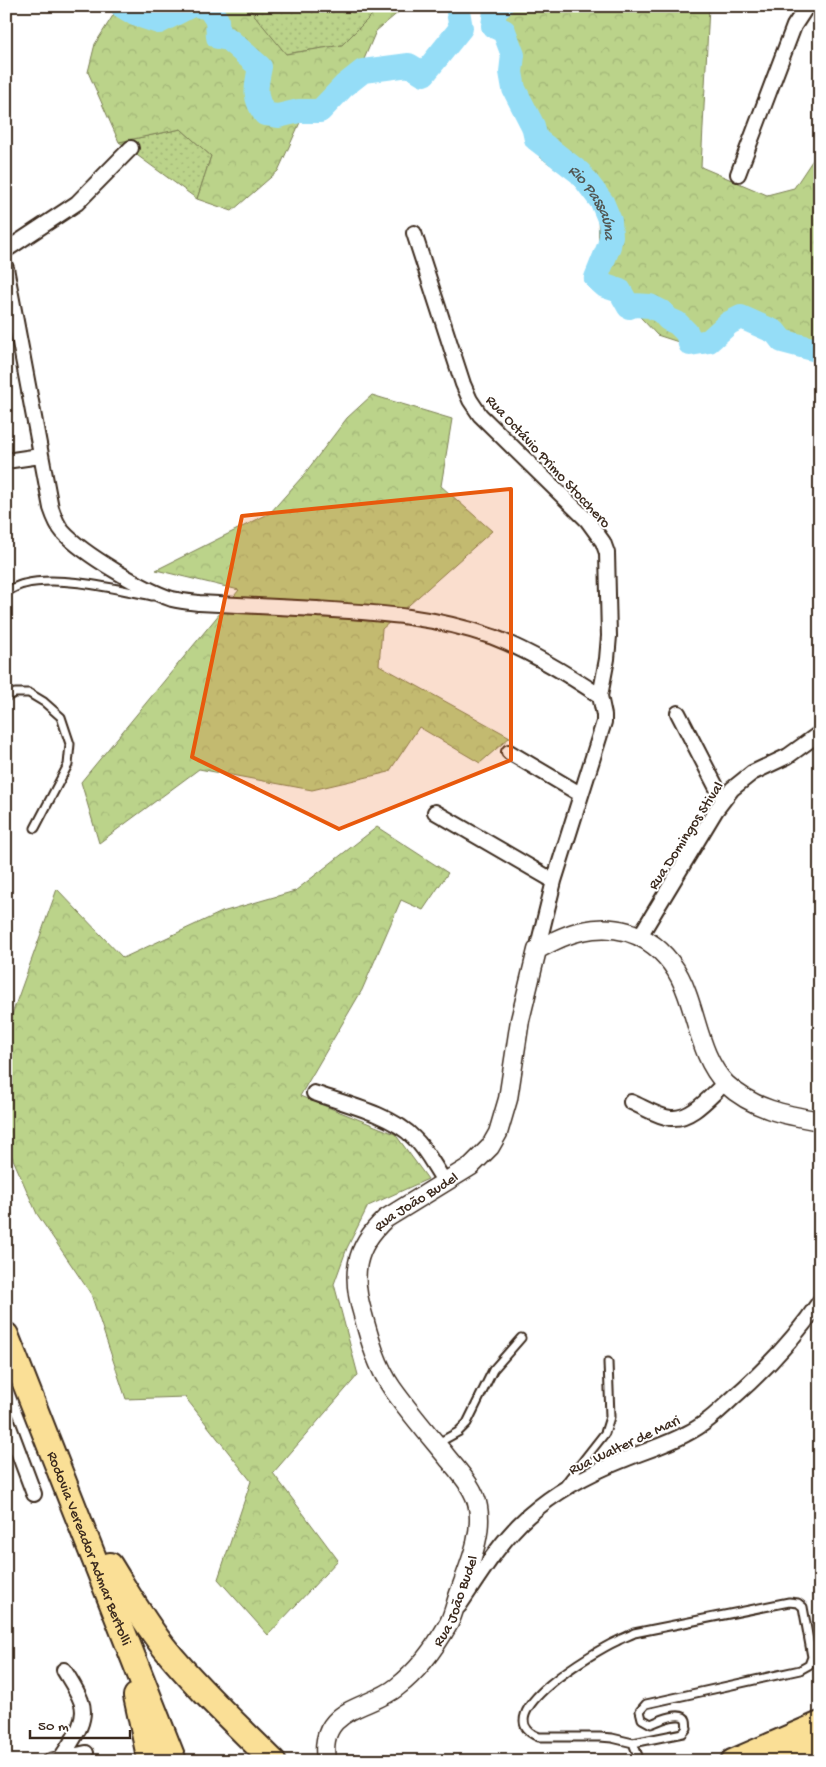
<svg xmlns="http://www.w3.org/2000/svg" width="826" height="1767" viewBox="0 0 826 1767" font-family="'Gochi Hand',sans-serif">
	<defs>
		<pattern id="grass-dots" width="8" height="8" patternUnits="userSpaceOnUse" patternTransform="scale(1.25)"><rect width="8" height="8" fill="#bbd38a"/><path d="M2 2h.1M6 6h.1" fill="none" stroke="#a2b577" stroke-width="1.8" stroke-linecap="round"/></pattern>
		<pattern id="forest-crowns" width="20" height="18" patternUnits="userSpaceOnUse" patternTransform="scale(1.25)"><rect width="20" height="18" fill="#bbd38a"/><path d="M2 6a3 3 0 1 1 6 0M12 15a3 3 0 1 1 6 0" fill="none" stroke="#a2b577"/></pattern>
	</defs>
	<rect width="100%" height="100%" fill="#fff"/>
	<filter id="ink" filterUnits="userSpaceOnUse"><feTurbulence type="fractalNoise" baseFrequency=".02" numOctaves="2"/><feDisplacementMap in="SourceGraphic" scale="10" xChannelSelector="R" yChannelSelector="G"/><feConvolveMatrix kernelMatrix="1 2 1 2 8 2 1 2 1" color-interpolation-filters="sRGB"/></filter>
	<g filter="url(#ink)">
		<!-- grass -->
		<path fill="url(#grass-dots)" stroke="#7b7e54" d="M 247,6 L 381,6 L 342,45 L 285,54 Z
			M 181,129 L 211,156 L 197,199 L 119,142 Z"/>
		<!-- forest -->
		<path fill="url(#forest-crowns)" stroke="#7b7e54" d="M 119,6 L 247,6 L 286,54 L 342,45 L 381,6 L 406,6 L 376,31 L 359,71 L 302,118 L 278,171 L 232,211 L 197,199 L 211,156 L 181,129 L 119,142 L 88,72 L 95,44 Z
			M 502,6 L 709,6 L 701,167 L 767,195 L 794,188 L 820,149 L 820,360 L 815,360 L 746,320 L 700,349 L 657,335 L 600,274 L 598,215 L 586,190 L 540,157 L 505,94 Z
			M 372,395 L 452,419 L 441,486 L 492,531 L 382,629 L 379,665 L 510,737 L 480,763 L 419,727 L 389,772 L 312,790 L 199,769 L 99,843 L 81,782 L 239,590 L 156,570 L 270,513 L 302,477 L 347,418 Z
			M 377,827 L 448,873 L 423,910 L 401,900 L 362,990 L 300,1096 L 395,1134 L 428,1179 L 368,1206 L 347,1248 L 334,1284 L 358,1375 L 273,1473 L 338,1560 L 268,1635 L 218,1579 L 251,1481 L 185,1397 L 126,1399 L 91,1294 L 37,1214 L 6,1143 L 6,1031 L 57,889 L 123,958 L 222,912 L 295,891 Z"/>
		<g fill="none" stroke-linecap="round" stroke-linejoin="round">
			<!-- river -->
			<g stroke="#95ddf7" stroke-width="24">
				<path d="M 122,6 L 135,14 L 159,22 L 190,6"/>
				<path d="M 200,6 L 209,8 L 217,20 L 218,37 L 228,39 L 260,67 C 256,87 253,97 265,114 L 278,116 L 299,111 L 320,111 L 344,86 L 363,71 L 409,65 L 424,74 L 461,28 L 457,6"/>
				<path id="s1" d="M 501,6 L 495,11 L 493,26 L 504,31 L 513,55 L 511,72 L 514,89 L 533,126 L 536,139 L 580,173 L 602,202 L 610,221 L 611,236 L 609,246 L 596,278 L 605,286 L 620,291 L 629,307 L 634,305 L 650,306 L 662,312 L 668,319 L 677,323 L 687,333 L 690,344 L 709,341 L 729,323 L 741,317 L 775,332 L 782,341 L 820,351"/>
			</g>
			<defs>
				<path id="service" d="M 6,592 C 12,589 18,585 24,584 C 60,575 116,589 152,596
					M 6,697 L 15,693 L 29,693 L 44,702 L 61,717 L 70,744 L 68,765 L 35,828
					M 438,1443 L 458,1432 L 467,1423 L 493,1370 L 521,1338
					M 565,1484 L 605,1433 L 610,1417 L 608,1362
					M 789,1602 L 798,1603 L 803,1607 L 812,1657 L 809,1665 L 800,1670 L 646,1704 L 640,1711 L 642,1719 L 651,1724 C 658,1721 682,1710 686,1720 C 687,1723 686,1726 687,1728 L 683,1733 L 633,1743 L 612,1738 L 600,1737 L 539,1737 C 484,1716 597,1650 617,1641 C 622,1638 629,1636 634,1633 Z
					M 633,1743 L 640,1761"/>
				<path id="minor" d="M 738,174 L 794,26 L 807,6
					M 414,233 L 463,384 L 470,400 L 480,415 L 587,520 L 603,542 L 607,553 L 609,636 L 607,659 L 600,696 L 604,715 L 604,722 L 554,881 L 537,950
					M 6,250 L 77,203 L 131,148
					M 6,268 L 51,508 C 54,517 57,525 63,532 C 83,554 144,590 172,599 C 180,601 190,602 199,603 C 238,605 277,607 317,609 C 379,613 434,616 493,637 C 532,652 566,673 600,696
					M 6,461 L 40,456
					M 678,713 L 723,800
					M 509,752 L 580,794
					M 435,812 L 554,881
					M 640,936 L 716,810 L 732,789 L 752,773 L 788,756 L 820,733
					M 314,1093 C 343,1103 393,1115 414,1138 C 427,1150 435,1168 445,1182
					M 631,1102 C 643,1107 658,1117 671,1118 C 692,1120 711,1095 725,1083
					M 6,1419 L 34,1494
					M 459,1606 C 480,1575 500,1541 528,1516 C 555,1492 590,1473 623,1460 C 644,1451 666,1445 686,1434 C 705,1425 719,1411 734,1397 C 767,1368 796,1337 820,1301
					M 61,1758 C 71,1742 89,1721 81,1701 C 77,1690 70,1680 64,1670
					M 50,1761 L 86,1753"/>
				<g id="tertiary">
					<path id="s2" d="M 326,1761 C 324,1746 325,1733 335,1722 C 351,1705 379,1702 397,1687 C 418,1671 436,1646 449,1623 C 454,1613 456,1601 460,1591 C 469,1565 483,1535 478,1507 C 475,1488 458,1471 446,1456 C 428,1434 409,1412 392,1388 C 377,1366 370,1341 363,1315 C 351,1276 354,1248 385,1219 L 471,1166 L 490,1147 L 498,1133 L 508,1099 L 520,1020 L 537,950 C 551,942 566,934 582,931 C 633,920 671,948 687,994 C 698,1024 703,1061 726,1084 C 753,1109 785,1115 820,1121"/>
				</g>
				<path id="primary" d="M 732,1761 L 820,1723
					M 774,1761 L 820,1741"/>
				<g id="trunk">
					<path id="s3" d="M 6,1335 L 174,1761"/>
					<path d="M 110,1565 C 128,1594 145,1624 167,1651 C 199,1690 237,1725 273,1761"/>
					<path d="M 136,1696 L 150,1761"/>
				</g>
			</defs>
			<!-- service casing -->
			<use href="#service" stroke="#3b2a1e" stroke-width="11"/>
			<!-- minor casing -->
			<use href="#minor" stroke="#3b2a1e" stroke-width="18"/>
			<!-- tertiary casing -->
			<use href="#tertiary" stroke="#3b2a1e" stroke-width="21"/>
			<!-- primary casing -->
			<use href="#primary" stroke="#3b2a1e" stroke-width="26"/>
			<!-- trunk casing -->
			<use href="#trunk" stroke="#3b2a1e" stroke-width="28"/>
			<!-- service -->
			<use href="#service" stroke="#fff" stroke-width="7"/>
			<!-- minor -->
			<use href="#minor" stroke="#fff" stroke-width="14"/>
			<!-- tertiary -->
			<use href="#tertiary" stroke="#fff" stroke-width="18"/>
			<!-- primary -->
			<use href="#primary" stroke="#fadf96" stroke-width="22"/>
			<!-- trunk -->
			<use href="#trunk" stroke="#fadf96" stroke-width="24"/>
		</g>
	</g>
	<!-- marked area -->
	<path fill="#e8590c" fill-opacity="0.2" stroke="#e8590c" stroke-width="4" stroke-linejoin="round" d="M 511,489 L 511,760 L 339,829 L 192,757 L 242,516 Z"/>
	<g text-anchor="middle" stroke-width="4" stroke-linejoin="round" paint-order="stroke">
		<!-- street labels -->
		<g font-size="15" fill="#3b2a1e" stroke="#fff">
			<text transform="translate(549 461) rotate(47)" y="5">Rua Octávio Primo Stocchero</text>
			<text transform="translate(685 835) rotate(-57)" y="5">Rua Domingos Stival</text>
			<text dy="5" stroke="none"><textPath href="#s2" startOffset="684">Rua João Budel</textPath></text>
			<text transform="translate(624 1444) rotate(-25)" y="5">Rua Walter de Mari</text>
			<text dy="5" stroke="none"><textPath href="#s3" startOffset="229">Rodovia Vereador Admar Bertolli</textPath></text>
			<text dy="5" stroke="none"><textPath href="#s2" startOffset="219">Rua João Budel</textPath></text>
		</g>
		<!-- water labels -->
		<g font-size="16" font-style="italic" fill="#525754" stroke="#fff">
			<text dy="6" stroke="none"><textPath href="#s1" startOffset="238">Rio Passaúna</textPath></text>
		</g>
	</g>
	<!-- margin -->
	<rect width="826" height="1767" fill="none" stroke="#fff" stroke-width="25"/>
	<rect x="12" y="12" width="801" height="1742" fill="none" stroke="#3b2a1e" stroke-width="2" filter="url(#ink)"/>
	<!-- scale -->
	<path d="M30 1730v8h100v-8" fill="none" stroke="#3b2a1e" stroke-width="2.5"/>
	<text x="38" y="1730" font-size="15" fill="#3b2a1e" stroke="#ffffff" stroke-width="4" paint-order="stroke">50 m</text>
</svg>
